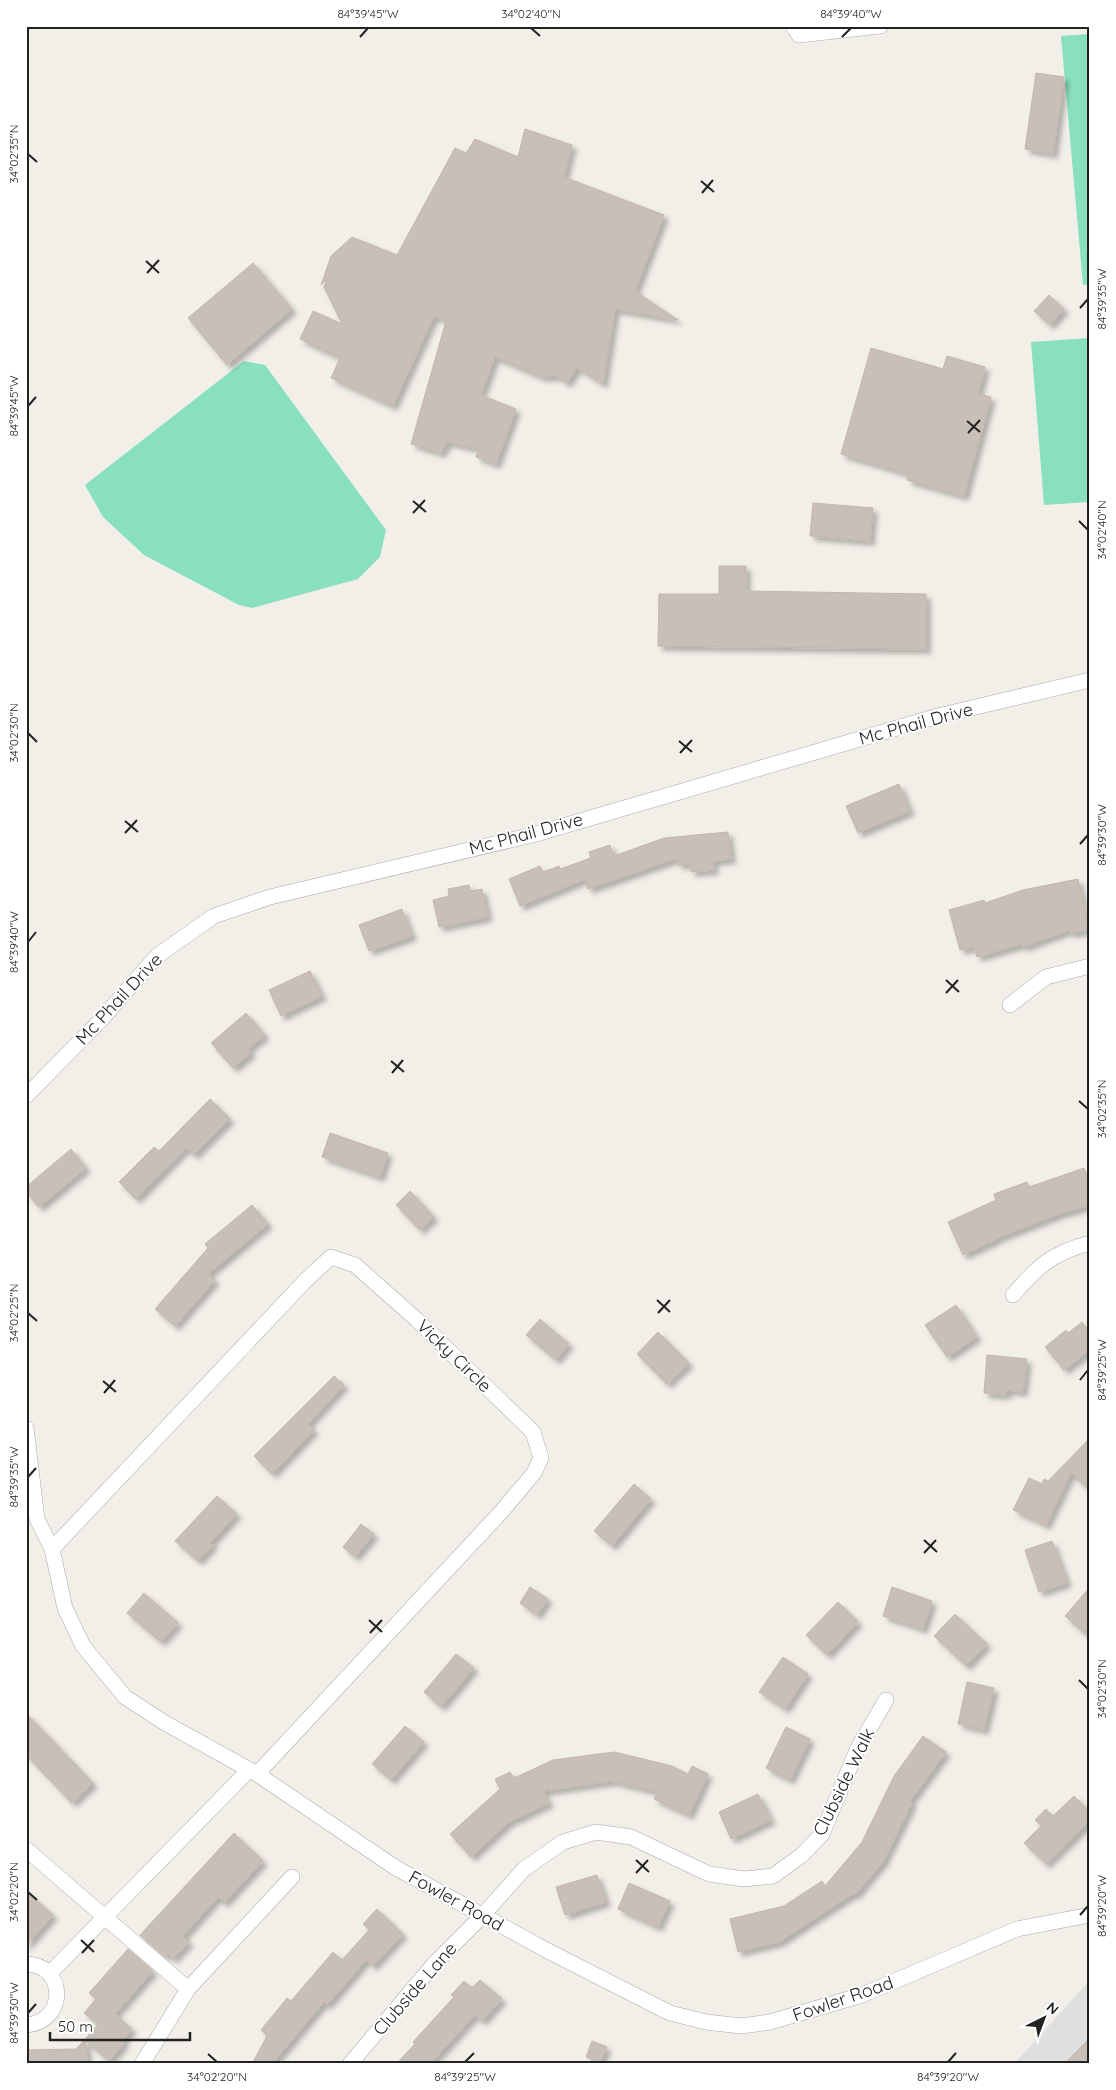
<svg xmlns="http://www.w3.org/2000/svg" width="1116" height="2090" viewBox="0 0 1116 2090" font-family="Quicksand,sans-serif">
	<defs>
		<filter id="shadow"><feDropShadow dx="4.5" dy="4.5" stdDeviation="2.5" flood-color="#0004"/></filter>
	</defs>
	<rect width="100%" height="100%" fill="#f2efe9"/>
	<!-- residential -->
	<path fill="#e0dfdf" d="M 1090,1980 L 1090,2064 L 1014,2064 Z"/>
	<!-- pitch -->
	<path fill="#88e0be" d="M 1090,34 L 1090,284 L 1083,285 L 1061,36 Z
		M 1090,338 L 1090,502 L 1044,505 L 1031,342 Z
		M 244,361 L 265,365 L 386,530 L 380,557 L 358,579 L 252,608 L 239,605 L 144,555 L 103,517 L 85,485 Z"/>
	<!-- building -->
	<path fill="#c7bfb8" stroke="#c4b6ab" filter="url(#shadow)" d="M 1036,73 L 1064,77 L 1053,154 L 1025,149 Z
		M 525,129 L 572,145 L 564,177 L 664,215 L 635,291 L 678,320 L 615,309 L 603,384 L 577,368 L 567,383 L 556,376 L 542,377 L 495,357 L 481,395 L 516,409 L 496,464 L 476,457 L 479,449 L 447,442 L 441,453 L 411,444 L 446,321 L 434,316 L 393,406 L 331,378 L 340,358 L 300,339 L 313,311 L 342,324 L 324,287 L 327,279 L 321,285 L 331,256 L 352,237 L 397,255 L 455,148 L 466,153 L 475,139 L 518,157 Z
		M 253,263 L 292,309 L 227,365 L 188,318 Z
		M 1049,295 L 1064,309 L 1050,325 L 1034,311 Z
		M 871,348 L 943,369 L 947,356 L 985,367 L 978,394 L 991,397 L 964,496 L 907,480 L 909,474 L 841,454 Z
		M 813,503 L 873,508 L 870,541 L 810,536 Z
		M 719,566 L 746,566 L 746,591 L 926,594 L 926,649 L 658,646 L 659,594 L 719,594 Z
		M 899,784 L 910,811 L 858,833 L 846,806 Z
		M 728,832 L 731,859 L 713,861 L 714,870 L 691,872 L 691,864 L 678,865 L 677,858 L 588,889 L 585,879 L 520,906 L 509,879 L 540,866 L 543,872 L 559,866 L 560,869 L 591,858 L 589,852 L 610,845 L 614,856 L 664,838 Z
		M 1078,879 L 1089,930 L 1070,933 L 1069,930 L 1023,947 L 1022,944 L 977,957 L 974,947 L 960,950 L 949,910 L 984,900 L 985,903 L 1023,890 Z
		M 469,885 L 470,891 L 482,889 L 488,917 L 439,927 L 433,900 L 449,896 L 448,889 Z
		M 402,909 L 412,936 L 369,951 L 359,925 Z
		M 310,971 L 322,996 L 281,1016 L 269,990 Z
		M 246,1013 L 265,1035 L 248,1049 L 251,1053 L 233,1068 L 211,1043 Z
		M 210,1099 L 230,1119 L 194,1155 L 186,1148 L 136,1199 L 119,1182 L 154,1147 L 159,1151 Z
		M 330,1133 L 388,1153 L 380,1177 L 322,1157 Z
		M 71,1149 L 86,1168 L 39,1207 L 26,1192 L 26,1187 Z
		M 1084,1168 L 1090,1185 L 1090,1205 L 1059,1214 L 997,1238 L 997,1239 L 963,1255 L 948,1222 L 996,1200 L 994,1194 L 1027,1182 L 1029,1187 Z
		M 410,1191 L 434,1217 L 420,1230 L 396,1205 Z
		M 252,1205 L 268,1224 L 208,1274 L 215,1280 L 175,1326 L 155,1309 L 208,1248 L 205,1244 Z
		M 956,1305 L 977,1337 L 947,1357 L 925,1325 Z
		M 540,1319 L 569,1344 L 556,1360 L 526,1335 Z
		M 1082,1322 L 1090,1332 L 1090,1350 L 1064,1370 L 1045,1347 L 1066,1330 L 1068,1333 Z
		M 658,1332 L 689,1363 L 667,1384 L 637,1354 Z
		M 987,1355 L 1027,1359 L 1023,1392 L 1007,1390 L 1006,1395 L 984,1393 Z
		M 334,1376 L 344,1385 L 308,1424 L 314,1430 L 272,1474 L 254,1456 Z
		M 1090,1438 L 1090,1491 L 1071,1473 L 1046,1525 L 1013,1510 L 1029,1478 L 1042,1484 L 1044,1479 L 1048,1481 Z
		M 634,1484 L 651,1499 L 612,1546 L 594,1531 Z
		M 217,1496 L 237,1514 L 210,1543 L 213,1545 L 198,1561 L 175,1541 Z
		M 361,1524 L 374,1534 L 355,1557 L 343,1547 Z
		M 1052,1541 L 1067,1583 L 1039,1592 L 1025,1550 Z
		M 530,1587 L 548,1599 L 537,1615 L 520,1603 Z
		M 892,1587 L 932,1601 L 923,1629 L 883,1616 Z
		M 1090,1587 L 1090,1638 L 1065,1616 Z
		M 144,1593 L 178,1623 L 161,1642 L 127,1613 Z
		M 838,1602 L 858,1622 L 827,1655 L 806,1635 Z
		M 955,1614 L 987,1644 L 966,1666 L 934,1636 Z
		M 456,1654 L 474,1668 L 441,1707 L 424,1692 Z
		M 783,1657 L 808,1674 L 785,1709 L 759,1692 Z
		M 967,1682 L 994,1688 L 984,1730 L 958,1724 Z
		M 26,1713 L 93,1783 L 72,1803 L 26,1755 Z
		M 405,1726 L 424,1742 L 391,1780 L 372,1764 Z
		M 786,1727 L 810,1739 L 790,1780 L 766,1768 Z
		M 923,1736 L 946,1752 L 910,1801 L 912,1803 L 883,1862 L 855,1895 L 854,1893 L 779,1942 L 738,1952 L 730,1919 L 784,1906 L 822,1881 L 825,1886 L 862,1842 L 894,1776 Z
		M 614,1752 L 672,1766 L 688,1774 L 692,1766 L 708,1774 L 689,1815 L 654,1799 L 658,1792 L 612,1781 L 543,1791 L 549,1803 L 509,1822 L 471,1857 L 450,1834 L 500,1789 L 495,1779 L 510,1772 L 514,1778 L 553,1760 Z
		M 758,1794 L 771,1820 L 731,1839 L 719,1812 Z
		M 1074,1796 L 1090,1812 L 1090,1821 L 1046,1864 L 1024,1843 L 1041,1826 L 1035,1820 L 1046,1809 L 1053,1816 Z
		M 234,1833 L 263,1861 L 224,1903 L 218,1897 L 183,1936 L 189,1942 L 173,1959 L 168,1954 L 166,1957 L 140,1935 Z
		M 597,1875 L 606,1902 L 565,1915 L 556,1887 Z
		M 629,1883 L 670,1901 L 658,1927 L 618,1909 Z
		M 26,1891 L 53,1915 L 26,1946 Z
		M 377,1909 L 403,1934 L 373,1966 L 366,1960 L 327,2005 L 324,2002 L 272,2064 L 252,2064 L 267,2036 L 261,2030 L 287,1998 L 291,2001 L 333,1952 L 342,1960 L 369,1930 L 363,1924 Z
		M 128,1949 L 153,1971 L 115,2014 L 132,2029 L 122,2041 L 124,2044 L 109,2061 L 86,2041 L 87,2064 L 26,2064 L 26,2050 L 76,2049 L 98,2025 L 84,2013 L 96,1999 L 89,1993 Z
		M 480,1980 L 502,1999 L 482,2021 L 475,2015 L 430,2064 L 396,2064 L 415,2044 L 413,2042 L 454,1997 L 451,1995 L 464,1981 L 472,1988 Z
		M 1090,2038 L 1090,2064 L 1064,2064 Z
		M 592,2041 L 607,2047 L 600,2063 L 586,2057 Z"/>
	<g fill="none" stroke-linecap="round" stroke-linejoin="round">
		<defs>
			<path id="street" d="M 793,26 L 799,35 L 880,26
				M 1010,1005 L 1046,977 L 1090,966
				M 26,1096 L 100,1021 L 157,956 L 214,916 L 270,897 L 536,834 L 938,716 L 1090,680
				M 1013,1295 C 1038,1266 1052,1253 1090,1243
				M 26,1428 L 37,1519 L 52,1549 L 65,1608 L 83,1646 L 125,1697 L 165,1723 L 257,1774 L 396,1868 L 548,1951 L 670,2013 L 706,2022 L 741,2026 L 770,2022 L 862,1995 L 1017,1929 L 1090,1915
				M 52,1549 L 306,1280 L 331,1257 L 355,1265 L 416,1319 L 533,1432 L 541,1458 L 534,1473 L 502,1511 L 257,1774
				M 26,1849 L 188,1989
				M 26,1964 C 66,1964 68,2022 26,2025
				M 49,1974 L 249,1770
				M 142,2064 L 188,1989 L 292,1877
				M 350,2064 L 434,1964 L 482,1916 L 524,1869 L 563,1842 L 596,1832 L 631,1837 L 709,1874 L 744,1879 L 773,1876 L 802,1855 L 822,1834 L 858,1748 L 886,1700"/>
		</defs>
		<!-- street casing -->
		<use href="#street" stroke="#a9a9a9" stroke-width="16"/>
		<!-- street -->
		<use href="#street" stroke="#fff" stroke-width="15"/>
	</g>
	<!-- ticks -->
	<path fill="none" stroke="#222" stroke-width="2" d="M 531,28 L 540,36M 360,37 L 368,28M 842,37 L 851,28M 28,154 L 37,162M 701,181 L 714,192M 702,193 L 713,180M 146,261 L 159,273M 147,273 L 159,260M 1080,308 L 1088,299M 28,406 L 36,397M 967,421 L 980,432M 968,433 L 980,420M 413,501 L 426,512M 413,513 L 425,500M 1079,521 L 1088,530M 28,733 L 37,742M 679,741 L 692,752M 680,753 L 692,740M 125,821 L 138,832M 125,833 L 137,820M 1080,844 L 1088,835M 28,942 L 36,932M 946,980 L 959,992M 946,993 L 958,980M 391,1061 L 404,1072M 392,1073 L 403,1060M 1079,1101 L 1088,1109M 657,1300 L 670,1312M 28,1313 L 37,1321M 658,1313 L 670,1300M 1080,1380 L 1088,1370M 103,1381 L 116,1392M 104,1393 L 115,1380M 28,1477 L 36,1468M 924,1540 L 937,1552M 924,1553 L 936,1540M 369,1620 L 382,1632M 370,1633 L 382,1620M 1079,1680 L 1088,1689M 636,1860 L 649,1872M 636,1873 L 648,1860M 28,1892 L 37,1900M 1080,1915 L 1088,1906M 81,1940 L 94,1952M 82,1953 L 94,1940M 28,2013 L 36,2004M 208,2054 L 217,2062M 465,2062 L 474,2053M 948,2062 L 956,2053"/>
	<g text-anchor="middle" stroke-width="4" stroke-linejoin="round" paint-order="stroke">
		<!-- street labels -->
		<g font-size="18" fill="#222" stroke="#fff">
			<text transform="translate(916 724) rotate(-15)" y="6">Mc Phail Drive</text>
			<text transform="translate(526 834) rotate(-15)" y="6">Mc Phail Drive</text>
			<text transform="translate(119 999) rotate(-47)" y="6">Mc Phail Drive</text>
			<text transform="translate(454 1356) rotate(44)" y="6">Vicky Circle</text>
			<text transform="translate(844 1782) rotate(-64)" y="6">Clubside Walk</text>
			<text transform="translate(456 1901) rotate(29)" y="6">Fowler Road</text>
			<text transform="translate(415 1989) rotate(-49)" y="6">Clubside Lane</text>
			<text transform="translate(843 1999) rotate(-19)" y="6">Fowler Road</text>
		</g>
	</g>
	<!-- border -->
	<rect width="1116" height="2090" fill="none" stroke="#ffffff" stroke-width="55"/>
	<!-- north arrow -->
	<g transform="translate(1044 2018) rotate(42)" stroke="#ffffff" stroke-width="4" paint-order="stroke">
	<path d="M0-4L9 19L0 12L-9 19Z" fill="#222222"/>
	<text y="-8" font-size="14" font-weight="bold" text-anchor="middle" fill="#222222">N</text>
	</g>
	<!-- scale -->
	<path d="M50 2032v8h140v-8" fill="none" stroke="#222222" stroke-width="2.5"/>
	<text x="58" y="2032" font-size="15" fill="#222222" stroke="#ffffff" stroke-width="4" paint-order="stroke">50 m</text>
	<rect x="28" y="28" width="1060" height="2034" fill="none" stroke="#222" stroke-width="2"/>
	<g font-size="12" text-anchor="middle" fill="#222">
		<text x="368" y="18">84°39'45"W</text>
		<text x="531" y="18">34°02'40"N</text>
		<text x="851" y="18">84°39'40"W</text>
		<text transform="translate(14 154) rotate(-90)" y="4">34°02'35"N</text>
		<text transform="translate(1102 299) rotate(-90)" y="4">84°39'35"W</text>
		<text transform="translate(14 406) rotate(-90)" y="4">84°39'45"W</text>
		<text transform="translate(1102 530) rotate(-90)" y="4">34°02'40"N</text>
		<text transform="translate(14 733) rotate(-90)" y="4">34°02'30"N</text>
		<text transform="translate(1102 835) rotate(-90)" y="4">84°39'30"W</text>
		<text transform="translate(14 942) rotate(-90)" y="4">84°39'40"W</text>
		<text transform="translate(1102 1109) rotate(-90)" y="4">34°02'35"N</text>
		<text transform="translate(14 1313) rotate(-90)" y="4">34°02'25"N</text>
		<text transform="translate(1102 1370) rotate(-90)" y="4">84°39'25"W</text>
		<text transform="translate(14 1477) rotate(-90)" y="4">84°39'35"W</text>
		<text transform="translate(1102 1689) rotate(-90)" y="4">34°02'30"N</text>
		<text transform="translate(14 1892) rotate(-90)" y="4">34°02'20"N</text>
		<text transform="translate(1102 1906) rotate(-90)" y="4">84°39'20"W</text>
		<text transform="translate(14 2013) rotate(-90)" y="4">84°39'30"W</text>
		<text x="217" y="2081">34°02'20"N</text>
		<text x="465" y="2081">84°39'25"W</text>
		<text x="948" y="2081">84°39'20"W</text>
	</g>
</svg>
